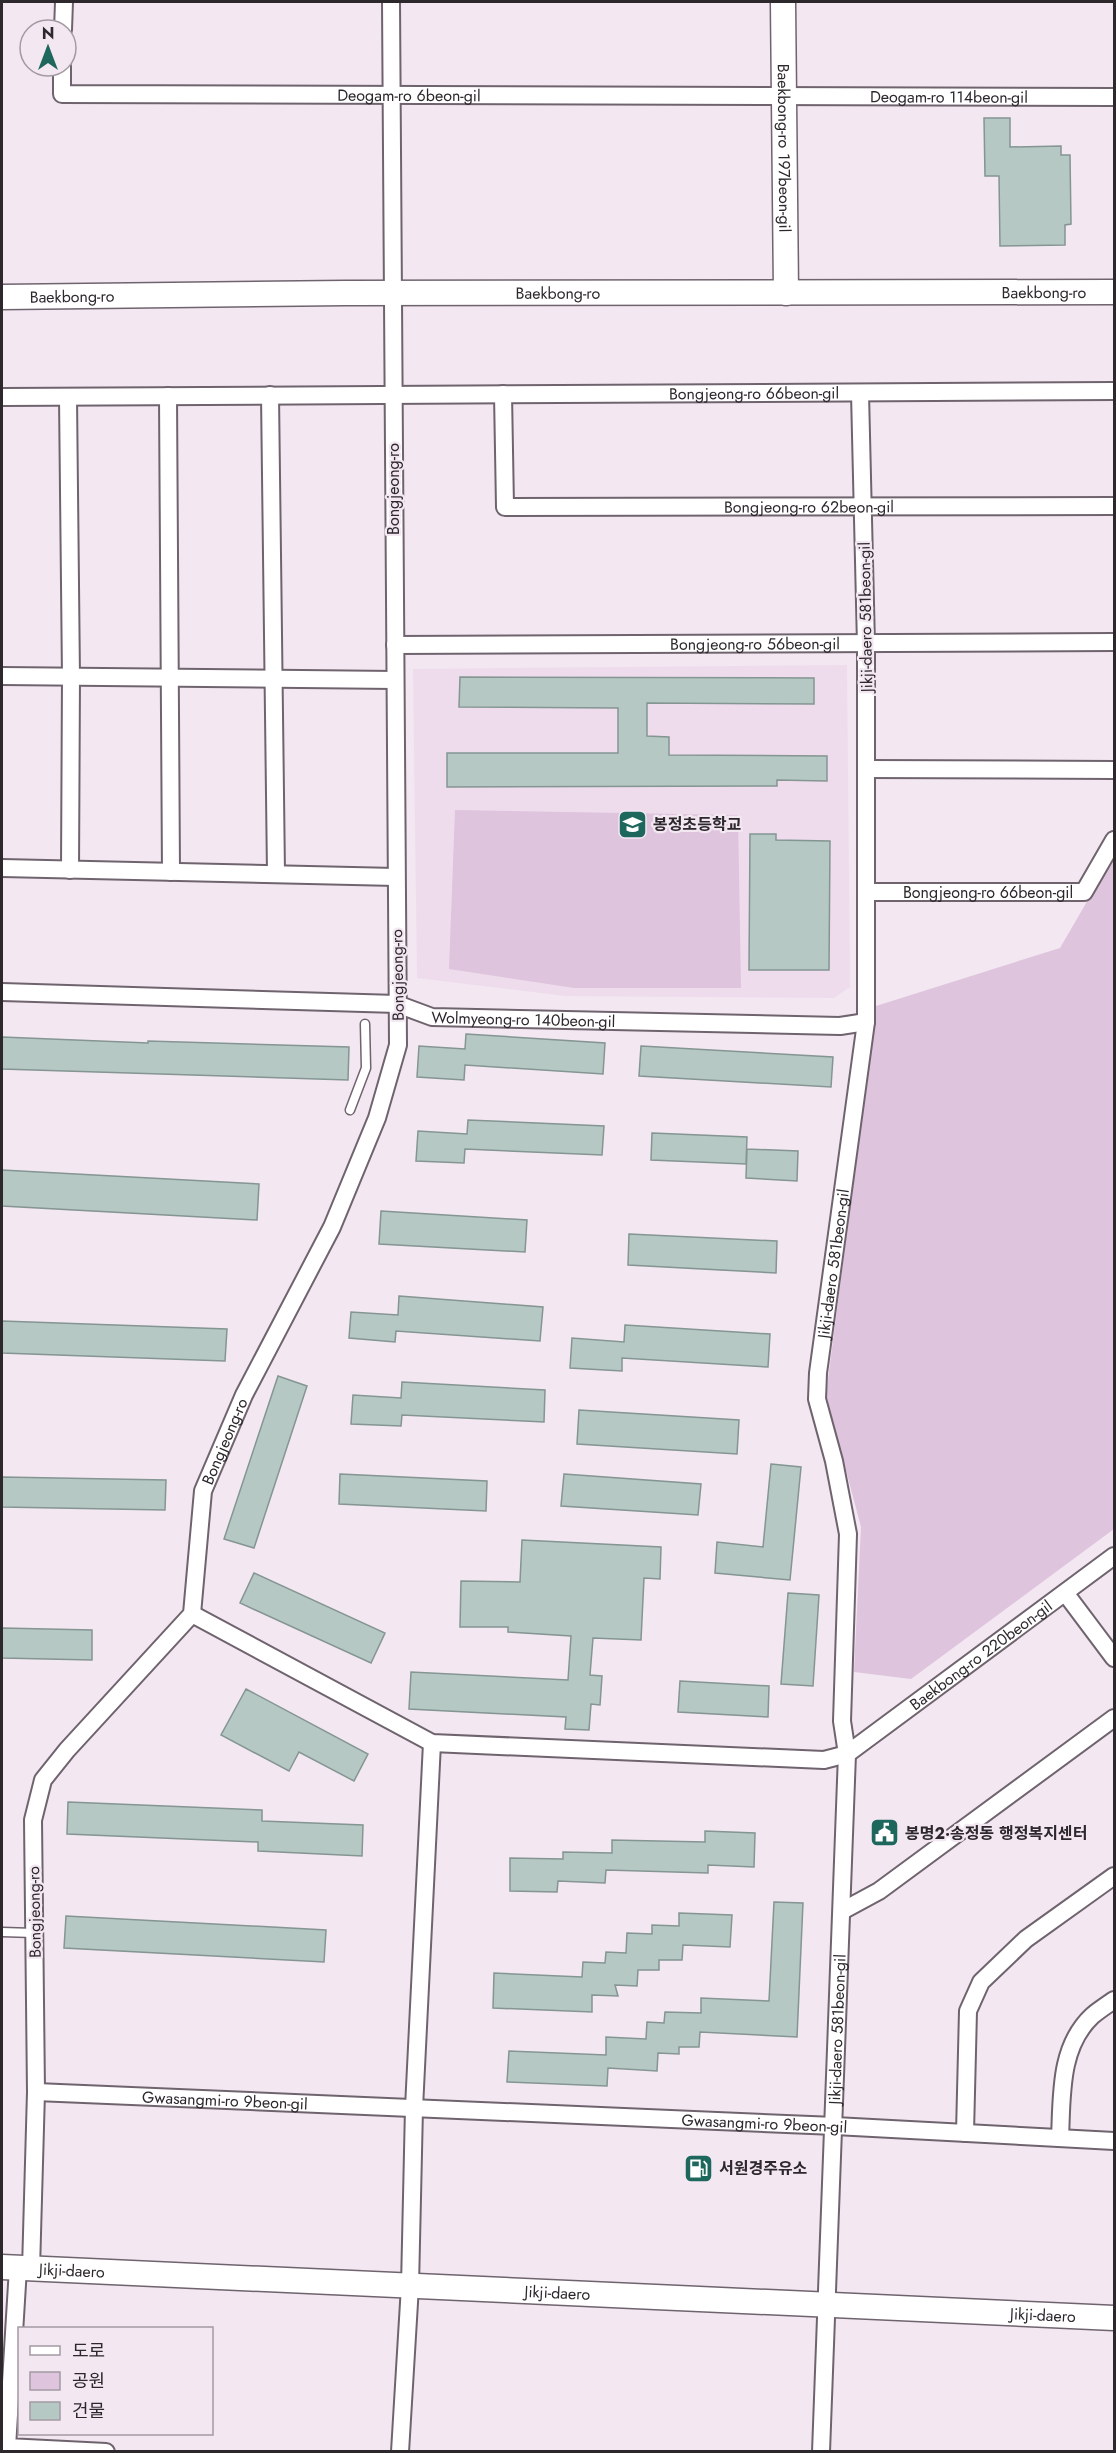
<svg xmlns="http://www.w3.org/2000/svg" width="1116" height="2453" viewBox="0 0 1116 2453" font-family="Jost,'Noto Sans KR',sans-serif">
	<rect width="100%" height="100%" fill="#f3e7f2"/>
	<!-- built -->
	<path fill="#eedced" d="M 847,665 L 850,987 L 834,998 L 565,996 L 417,978 L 413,669 Z"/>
	<!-- green -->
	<path fill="#dec4dd" d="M 455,810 L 738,815 L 741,988 L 574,988 L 449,969 Z
		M 1114,855 L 1114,1529 L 911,1679 L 854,1672 L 861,1527 L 826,1395 L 876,1006 L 1060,948 Z"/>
	<!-- building -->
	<path fill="#b6c8c4" stroke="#849592" stroke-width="1.5" d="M 984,118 L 1010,118 L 1010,147 L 1061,146 L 1061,155 L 1070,155 L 1071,224 L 1065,225 L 1065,245 L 1000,246 L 999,176 L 985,176 Z
		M 460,677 L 814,678 L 814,704 L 647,703 L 647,736 L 669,737 L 669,755 L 827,756 L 827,781 L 777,780 L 777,786 L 447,787 L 447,753 L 618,753 L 618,708 L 459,707 Z
		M 750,834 L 776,834 L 776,840 L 830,841 L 829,970 L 749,970 Z
		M 466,1034 L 605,1043 L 603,1074 L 465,1065 L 464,1080 L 417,1077 L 419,1046 L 465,1049 Z
		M 2,1037 L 148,1043 L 148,1041 L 349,1047 L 348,1080 L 2,1069 Z
		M 641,1046 L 833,1057 L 831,1087 L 639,1076 Z
		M 468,1120 L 604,1126 L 602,1155 L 465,1149 L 464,1163 L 416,1161 L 418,1131 L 467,1134 Z
		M 652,1133 L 747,1137 L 746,1164 L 651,1160 Z
		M 747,1149 L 798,1151 L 797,1181 L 746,1178 Z
		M 2,1170 L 259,1184 L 257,1220 L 2,1206 Z
		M 381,1211 L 527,1220 L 525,1252 L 379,1244 Z
		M 629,1234 L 777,1241 L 776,1273 L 628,1265 Z
		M 399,1296 L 543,1307 L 540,1341 L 396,1331 L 395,1342 L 349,1338 L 351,1312 L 398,1315 Z
		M 2,1321 L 227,1329 L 225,1361 L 2,1353 Z
		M 625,1325 L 770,1334 L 768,1367 L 622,1358 L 622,1371 L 570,1368 L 572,1338 L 624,1342 Z
		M 278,1376 L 307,1386 L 254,1548 L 224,1539 Z
		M 402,1382 L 545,1390 L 544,1422 L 402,1415 L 401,1426 L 351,1424 L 353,1395 L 401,1398 Z
		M 579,1410 L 739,1420 L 737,1454 L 577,1444 Z
		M 771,1464 L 801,1467 L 790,1580 L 715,1573 L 717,1542 L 763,1547 Z
		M 340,1474 L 487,1481 L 486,1511 L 339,1504 Z
		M 564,1474 L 701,1484 L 698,1515 L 561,1506 Z
		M 2,1477 L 166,1480 L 165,1510 L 2,1507 Z
		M 522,1540 L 661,1547 L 660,1579 L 644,1578 L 641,1640 L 593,1638 L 590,1675 L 602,1676 L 600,1705 L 591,1704 L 589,1730 L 565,1729 L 566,1717 L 409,1709 L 411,1672 L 568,1680 L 571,1636 L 508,1632 L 508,1627 L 460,1627 L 461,1581 L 520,1582 Z
		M 254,1573 L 385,1633 L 371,1663 L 240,1603 Z
		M 788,1593 L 819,1595 L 813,1686 L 781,1684 Z
		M 2,1628 L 92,1630 L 92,1660 L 2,1658 Z
		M 680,1681 L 769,1686 L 768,1717 L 678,1712 Z
		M 246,1689 L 368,1754 L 354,1781 L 299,1752 L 289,1771 L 221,1735 Z
		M 68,1802 L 262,1810 L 262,1821 L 363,1825 L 362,1856 L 258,1851 L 258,1842 L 67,1834 Z
		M 705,1831 L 755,1833 L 754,1867 L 708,1865 L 708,1873 L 606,1870 L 605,1883 L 558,1881 L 557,1892 L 510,1891 L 510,1858 L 563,1859 L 563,1852 L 612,1853 L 612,1840 L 705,1842 Z
		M 774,1902 L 803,1903 L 797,2037 L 700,2032 L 699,2047 L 679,2047 L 679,2054 L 658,2053 L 657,2071 L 608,2068 L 607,2086 L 507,2082 L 509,2051 L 606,2055 L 606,2037 L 646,2039 L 647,2022 L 664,2023 L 665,2012 L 701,2013 L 701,1998 L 769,2001 Z
		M 679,1913 L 732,1915 L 730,1947 L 683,1945 L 682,1960 L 659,1960 L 659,1970 L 638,1970 L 637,1986 L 615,1985 L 618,1996 L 592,1995 L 592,2012 L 493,2008 L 494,1973 L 582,1977 L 583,1962 L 605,1963 L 606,1952 L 626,1953 L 627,1933 L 652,1934 L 652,1925 L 679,1926 Z
		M 66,1916 L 326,1930 L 324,1962 L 64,1948 Z"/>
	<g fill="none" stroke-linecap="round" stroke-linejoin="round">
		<defs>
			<path id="lane" d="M 350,1110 L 366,1068 L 365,1024
				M 2,1932 L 34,1933"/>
			<g id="street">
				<path d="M 63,30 L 64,2"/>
				<path id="s1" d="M 62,66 L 62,94 L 1114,97"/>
				<path id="s2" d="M 503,394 L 505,507 L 1114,506"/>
				<path d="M 270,395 L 276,874"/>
				<path d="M 168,396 L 171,872"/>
				<path id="s3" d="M 2,397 L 1114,391"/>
				<path d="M 68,397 L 71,677 L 70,870"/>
				<path id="s4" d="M 395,645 L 1114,642"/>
				<path d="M 2,676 L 395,680"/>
				<path d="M 866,769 L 1114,770"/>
				<path d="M 2,868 L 396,877"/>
				<path id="s5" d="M 866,892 L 1084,892 L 1114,840"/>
				<path id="s6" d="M 2,992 L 397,1004 L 432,1017 L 840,1026 L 866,1022"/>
				<path d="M 1066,1594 L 1114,1658"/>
				<path id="s7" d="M 192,1614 L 432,1743 L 824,1760 L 847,1754 L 1114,1556"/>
				<path d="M 842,1911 L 879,1891 L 1114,1718"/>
				<path id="s8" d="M 36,2092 L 835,2126 L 1114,2141"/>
				<path d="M 965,2133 L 968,2011 L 981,1982 L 1026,1939 L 1114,1876"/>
				<path d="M 1060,2138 C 1062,2096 1059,2047 1092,2016 C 1099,2010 1107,2005 1114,2000"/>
				<path d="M 18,2268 L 7,2447 L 106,2452"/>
				<path id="s9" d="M 31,2269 L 36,2092 L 33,1820 L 43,1780 L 67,1750 L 192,1614 L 203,1491 L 244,1395 L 332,1227 L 377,1118 L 398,1045 L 391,2"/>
				<path d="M 400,2452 L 410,2286 L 414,2108 L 432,1743"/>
				<path id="s10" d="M 821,2452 L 847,1754 L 842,1721 L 848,1534 L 834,1461 L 817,1399 L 818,1373 L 866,1022 L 866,645 L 860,393"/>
			</g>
			<g id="secondary">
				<path id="s11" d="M 783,2 L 786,293"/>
				<path id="s12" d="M 2,297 L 345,293 L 1114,292"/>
				<path id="s13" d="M 2,2267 L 1114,2318"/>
			</g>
		</defs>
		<!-- lane casing -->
		<use href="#lane" stroke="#6f646e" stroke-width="11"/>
		<!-- street casing -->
		<use href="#street" stroke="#6f646e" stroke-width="20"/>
		<!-- secondary casing -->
		<use href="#secondary" stroke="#6f646e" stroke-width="27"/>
		<!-- lane -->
		<use href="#lane" stroke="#fff" stroke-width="8"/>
		<!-- street -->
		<use href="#street" stroke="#fff" stroke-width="16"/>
		<!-- secondary -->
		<use href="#secondary" stroke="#fff" stroke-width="24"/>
	</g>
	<!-- icons -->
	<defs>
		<symbol id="school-square" viewBox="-11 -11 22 22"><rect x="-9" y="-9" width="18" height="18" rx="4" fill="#1e675d" stroke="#f3e7f2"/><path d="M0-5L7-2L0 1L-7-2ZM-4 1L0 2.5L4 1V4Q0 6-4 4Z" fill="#fff"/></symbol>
		<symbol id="civic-square" viewBox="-11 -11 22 22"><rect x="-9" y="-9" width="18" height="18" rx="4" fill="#1e675d" stroke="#f3e7f2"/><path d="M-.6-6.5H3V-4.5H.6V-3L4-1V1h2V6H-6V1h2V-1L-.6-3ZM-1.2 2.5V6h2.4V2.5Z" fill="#fff"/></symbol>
		<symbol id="fuel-square" viewBox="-11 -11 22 22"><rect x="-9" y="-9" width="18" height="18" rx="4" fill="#1e675d" stroke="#f3e7f2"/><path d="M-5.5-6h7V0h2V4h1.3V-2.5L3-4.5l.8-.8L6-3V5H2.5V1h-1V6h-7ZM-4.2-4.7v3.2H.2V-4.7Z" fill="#fff"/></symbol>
	</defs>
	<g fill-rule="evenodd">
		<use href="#school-square" x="616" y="808" width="33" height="33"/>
		<use href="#civic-square" x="868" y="1816" width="33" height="33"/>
		<use href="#fuel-square" x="682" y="2152" width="33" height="33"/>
	</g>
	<g text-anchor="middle" stroke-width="4.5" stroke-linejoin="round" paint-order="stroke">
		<!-- street labels -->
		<g font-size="16" fill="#2c282c" stroke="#f3e7f2">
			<text dy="6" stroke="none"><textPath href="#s1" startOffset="375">Deogam-ro 6beon-gil</textPath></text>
			<text dy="6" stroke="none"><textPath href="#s1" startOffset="915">Deogam-ro 114beon-gil</textPath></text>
			<text dy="6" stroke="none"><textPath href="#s11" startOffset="146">Baekbong-ro 197beon-gil</textPath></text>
			<text dy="6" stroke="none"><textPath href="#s12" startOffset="1042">Baekbong-ro</textPath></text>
			<text dy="6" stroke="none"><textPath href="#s12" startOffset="556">Baekbong-ro</textPath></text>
			<text dy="6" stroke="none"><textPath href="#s12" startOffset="70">Baekbong-ro</textPath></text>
			<text dy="6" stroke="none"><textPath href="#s3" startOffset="752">Bongjeong-ro 66beon-gil</textPath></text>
			<text transform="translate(393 489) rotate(-90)" y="6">Bongjeong-ro</text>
			<text dy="6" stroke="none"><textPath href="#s2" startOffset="417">Bongjeong-ro 62beon-gil</textPath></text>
			<text transform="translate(865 617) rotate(-91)" y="6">Jikji-daero 581beon-gil</text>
			<text dy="6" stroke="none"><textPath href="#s4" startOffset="360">Bongjeong-ro 56beon-gil</textPath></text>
			<text dy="6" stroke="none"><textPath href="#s5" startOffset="122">Bongjeong-ro 66beon-gil</textPath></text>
			<text transform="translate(397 975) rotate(-91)" y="6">Bongjeong-ro</text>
			<text dy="6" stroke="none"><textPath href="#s6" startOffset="524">Wolmyeong-ro 140beon-gil</textPath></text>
			<text dy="6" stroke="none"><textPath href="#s10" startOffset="1194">Jikji-daero 581beon-gil</textPath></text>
			<text dy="6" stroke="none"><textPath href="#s9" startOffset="891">Bongjeong-ro</textPath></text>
			<text dy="6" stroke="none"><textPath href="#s7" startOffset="855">Baekbong-ro 220beon-gil</textPath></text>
			<text transform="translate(34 1912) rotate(-91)" y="6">Bongjeong-ro</text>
			<text dy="6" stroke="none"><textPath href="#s10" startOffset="423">Jikji-daero 581beon-gil</textPath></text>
			<text dy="6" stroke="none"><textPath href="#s8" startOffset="189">Gwasangmi-ro 9beon-gil</textPath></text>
			<text dy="6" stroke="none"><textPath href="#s8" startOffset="729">Gwasangmi-ro 9beon-gil</textPath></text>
			<text dy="6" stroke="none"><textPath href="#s13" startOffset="70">Jikji-daero</textPath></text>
			<text dy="6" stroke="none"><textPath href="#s13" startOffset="556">Jikji-daero</textPath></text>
			<text dy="6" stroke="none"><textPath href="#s13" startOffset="1042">Jikji-daero</textPath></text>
		</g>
		<!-- poi labels -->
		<g font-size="16" font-weight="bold" fill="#2c282c" stroke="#f3e7f2" text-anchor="start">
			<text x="653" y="830">봉정초등학교</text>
			<text x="905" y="1839">봉명2·송정동 행정복지센터</text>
			<text x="719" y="2174">서원경주유소</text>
		</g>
	</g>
	<!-- border -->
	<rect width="1116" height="2453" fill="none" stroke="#2c282c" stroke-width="6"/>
	<!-- legend -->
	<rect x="18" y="2327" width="195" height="108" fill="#f3e7f2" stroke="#a39ba3" stroke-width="1.5"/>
	<rect x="30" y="2346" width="30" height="9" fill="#ffffff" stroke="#a39ba3" stroke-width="1.5"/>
	<text x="72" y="2357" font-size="18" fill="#2c282c">도로</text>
	<rect x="30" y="2372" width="30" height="18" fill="#dec4dd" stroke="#a39ba3" stroke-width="1.5"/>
	<text x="72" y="2387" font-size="18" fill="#2c282c">공원</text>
	<rect x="30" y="2402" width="30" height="18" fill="#b6c8c4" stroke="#a39ba3" stroke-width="1.5"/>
	<text x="72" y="2417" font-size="18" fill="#2c282c">건물</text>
	<!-- north arrow -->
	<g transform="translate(48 48)"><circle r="28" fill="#f3e7f2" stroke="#a39ba3" stroke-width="1.5"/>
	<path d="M0-4.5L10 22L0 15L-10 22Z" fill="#1e675d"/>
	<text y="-9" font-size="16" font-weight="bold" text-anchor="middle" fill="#2c282c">N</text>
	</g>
</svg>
